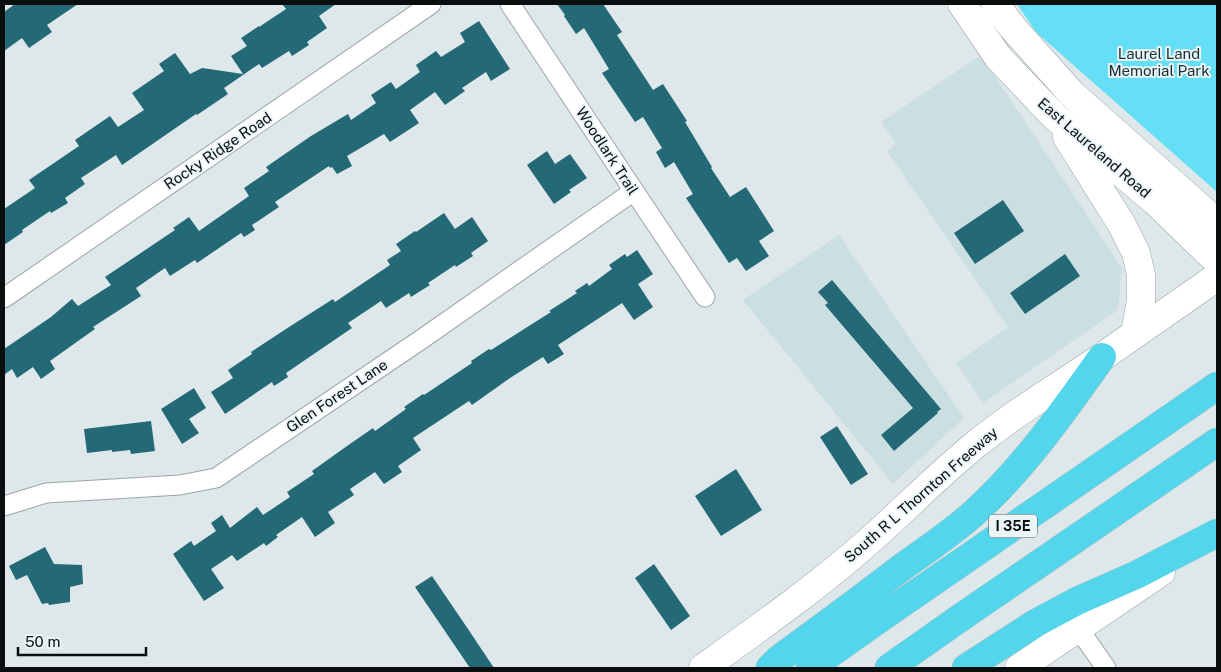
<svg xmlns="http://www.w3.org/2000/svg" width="1221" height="672" viewBox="0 0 1221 672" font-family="'Public Sans',sans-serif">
	<rect width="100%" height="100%" fill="#dee8ea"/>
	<!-- built -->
	<path fill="#cbdee2" d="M 981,55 L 1122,268 L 1118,310 L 983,403 L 956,363 L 1008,327 L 887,151 L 896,144 L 881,122 Z
		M 839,235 L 964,418 L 893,484 L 743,300 Z"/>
	<!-- green -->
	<path fill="#65dff6" d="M 1017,4 L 1217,4 L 1217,192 L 1036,32 Z"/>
	<!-- building -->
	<path fill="#246976" d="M 15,4 L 78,4 L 47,25 L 52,32 L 29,48 L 22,38 L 4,51 L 4,12 Z
		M 282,4 L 336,4 L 319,16 L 327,28 L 307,42 L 309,45 L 292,56 L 289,51 L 262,68 L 259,64 L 224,88 L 228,94 L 197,115 L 196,114 L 122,165 L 116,155 L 81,178 L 85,184 L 65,198 L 68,203 L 51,213 L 50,211 L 22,230 L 23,232 L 4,245 L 4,209 L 35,188 L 29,180 L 79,146 L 75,140 L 110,116 L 118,127 L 144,110 L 132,93 L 164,71 L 159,64 L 175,53 L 190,74 L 202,68 L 243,74 L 231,56 L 247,46 L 241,38 L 259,26 L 259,27 L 286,9 Z
		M 557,4 L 603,4 L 622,32 L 617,35 L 653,90 L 663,84 L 687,121 L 685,122 L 712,167 L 711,168 L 730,197 L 746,187 L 774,231 L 759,241 L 769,256 L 746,271 L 737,258 L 729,263 L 686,198 L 693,194 L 674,162 L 665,168 L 656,152 L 662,148 L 643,117 L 635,122 L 602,73 L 609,69 L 584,28 L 576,34 L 564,16 L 565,15 Z
		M 479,21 L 510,69 L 491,81 L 486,72 L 462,88 L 465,91 L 445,105 L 435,92 L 410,110 L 419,123 L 390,142 L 384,134 L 347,156 L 352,166 L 337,174 L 332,167 L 330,168 L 329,166 L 275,202 L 279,207 L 252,225 L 255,230 L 244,237 L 241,233 L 197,263 L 195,260 L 170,276 L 165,268 L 136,288 L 141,296 L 93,327 L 95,329 L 50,361 L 55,369 L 41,379 L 33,367 L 17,378 L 12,369 L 4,375 L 4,349 L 51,317 L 72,299 L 78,306 L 111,285 L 105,277 L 175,230 L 173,228 L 189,217 L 199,231 L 249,196 L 244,188 L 269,171 L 266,167 L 311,136 L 348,114 L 351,120 L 376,103 L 371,95 L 391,82 L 396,89 L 420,72 L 416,65 L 436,51 L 441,57 L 465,42 L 460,33 Z
		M 547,151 L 555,164 L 570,154 L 587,178 L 569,190 L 571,192 L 554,204 L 527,165 Z
		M 1003,200 L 1024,231 L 975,264 L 954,233 Z
		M 444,213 L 455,229 L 472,217 L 488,241 L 471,253 L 473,256 L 456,267 L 455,265 L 428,283 L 430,285 L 411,297 L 409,293 L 386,308 L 381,301 L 348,323 L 352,328 L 286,373 L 288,377 L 274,386 L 272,382 L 225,414 L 211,392 L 233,378 L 228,370 L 252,354 L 251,352 L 289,327 L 333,299 L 335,302 L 390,265 L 387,260 L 401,251 L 396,244 L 415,231 L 416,232 Z
		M 637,250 L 653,274 L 638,284 L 653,307 L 634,320 L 622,303 L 558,345 L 564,354 L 548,364 L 543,357 L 510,378 L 472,405 L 469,401 L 413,438 L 421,450 L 398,466 L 402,472 L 384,484 L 375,472 L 350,489 L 354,495 L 328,512 L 335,523 L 315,537 L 302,517 L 276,535 L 278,537 L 266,546 L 264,543 L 237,561 L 232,555 L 211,569 L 224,588 L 204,601 L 173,554 L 191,541 L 194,546 L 216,531 L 211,523 L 222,515 L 230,528 L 257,507 L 263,515 L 290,497 L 287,492 L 314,474 L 312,471 L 347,446 L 373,428 L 375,431 L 406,409 L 404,407 L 423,394 L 424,395 L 472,363 L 471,361 L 489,349 L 491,350 L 551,312 L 549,311 L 577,293 L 575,291 L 587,283 L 589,286 L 612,269 L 609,265 L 625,254 L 627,257 Z
		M 1065,254 L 1080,276 L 1025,314 L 1010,293 Z
		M 832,280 L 941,409 L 937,412 L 938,413 L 894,451 L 881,435 L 913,408 L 825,305 L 828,303 L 818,292 Z
		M 194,388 L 206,408 L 189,419 L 199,433 L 182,444 L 161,409 Z
		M 151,421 L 155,451 L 131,454 L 130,450 L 112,452 L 112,450 L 87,453 L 84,429 Z
		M 837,426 L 868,474 L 851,485 L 820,437 Z
		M 736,469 L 762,510 L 721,536 L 695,496 Z
		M 45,547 L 54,564 L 82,565 L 83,584 L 70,587 L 70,602 L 49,605 L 48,603 L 42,604 L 27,575 L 16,580 L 9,566 Z
		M 654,564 L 690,616 L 671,630 L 635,578 Z
		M 432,576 L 468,629 L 494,668 L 470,668 L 415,587 Z"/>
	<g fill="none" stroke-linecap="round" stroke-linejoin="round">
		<defs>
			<path id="minor" d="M 510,4 L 634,191 L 705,297
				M 4,298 L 431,4
				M 4,506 L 46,493 L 180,485 L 216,478 L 419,341 L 634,191
				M 1078,628 L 1106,668"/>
			<path id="secondary" d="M 962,4 L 998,57 L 1054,116 L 1156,202 L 1217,261
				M 995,4 L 1013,28 L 1072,94 L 1205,212 L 1217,227
				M 1067,137 L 1122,225 L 1136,253 L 1141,275 L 1141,300 L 1135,334
				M 703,668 C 759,628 816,588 868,542 C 904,510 937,476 975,445 C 1015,412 1060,386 1102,357 C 1141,330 1179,303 1217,277
				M 1019,668 L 1161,572"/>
			<path id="motorway" d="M 770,668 L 779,659 C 820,629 861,599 901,568 C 926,550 952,533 974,513 C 1024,468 1063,412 1102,357
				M 810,668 L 882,617 L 1217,386
				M 889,668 L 960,618 L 1217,442
				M 966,668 L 1036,623 L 1077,601 L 1136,575 L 1217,533"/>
		</defs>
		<!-- minor casing -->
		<use href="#minor" stroke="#9ba5a6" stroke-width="21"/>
		<!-- secondary casing -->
		<use href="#secondary" stroke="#9ba5a6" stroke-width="29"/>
		<!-- motorway casing -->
		<use href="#motorway" stroke="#c4c5c5" stroke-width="29"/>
		<!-- minor -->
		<use href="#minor" stroke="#fff" stroke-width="19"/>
		<!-- secondary -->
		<use href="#secondary" stroke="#fff" stroke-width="28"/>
		<!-- motorway -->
		<use href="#motorway" stroke="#53d5ec" stroke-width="28"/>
	</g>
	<g text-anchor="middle" stroke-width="4" stroke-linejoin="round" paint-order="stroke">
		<!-- shield labels -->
		<rect fill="#ebf5f7" stroke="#4e5355" stroke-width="1" x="989" y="514.5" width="48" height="23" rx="4"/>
		<g font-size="14" font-weight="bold" fill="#0b0e0f">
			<text x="1013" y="531">I 35E</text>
		</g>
		<!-- park labels -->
		<g font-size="15" fill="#193034" stroke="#ebf5f7">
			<text x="1159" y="59">Laurel Land<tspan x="1159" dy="17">Memorial Park</tspan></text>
		</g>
		<!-- street labels -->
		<g font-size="15" fill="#0b0e0f" stroke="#ebf5f7">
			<text transform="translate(1094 148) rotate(41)" y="5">East Laureland Road</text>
			<text transform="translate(218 151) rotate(-34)" y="5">Rocky Ridge Road</text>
			<text transform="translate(607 151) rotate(57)" y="5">Woodlark Trail</text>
			<text transform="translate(337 396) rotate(-34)" y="5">Glen Forest Lane</text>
			<text transform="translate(921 495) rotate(-41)" y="5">South R L Thornton Freeway</text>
		</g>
	</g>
	<!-- border -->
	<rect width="1221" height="672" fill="none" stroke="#0b0e0f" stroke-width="10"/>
	<!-- scale -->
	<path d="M18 647v8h128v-8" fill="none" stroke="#0b0e0f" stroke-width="2.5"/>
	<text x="25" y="647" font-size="15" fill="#0b0e0f" stroke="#ebf5f7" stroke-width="4" paint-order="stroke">50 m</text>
</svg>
